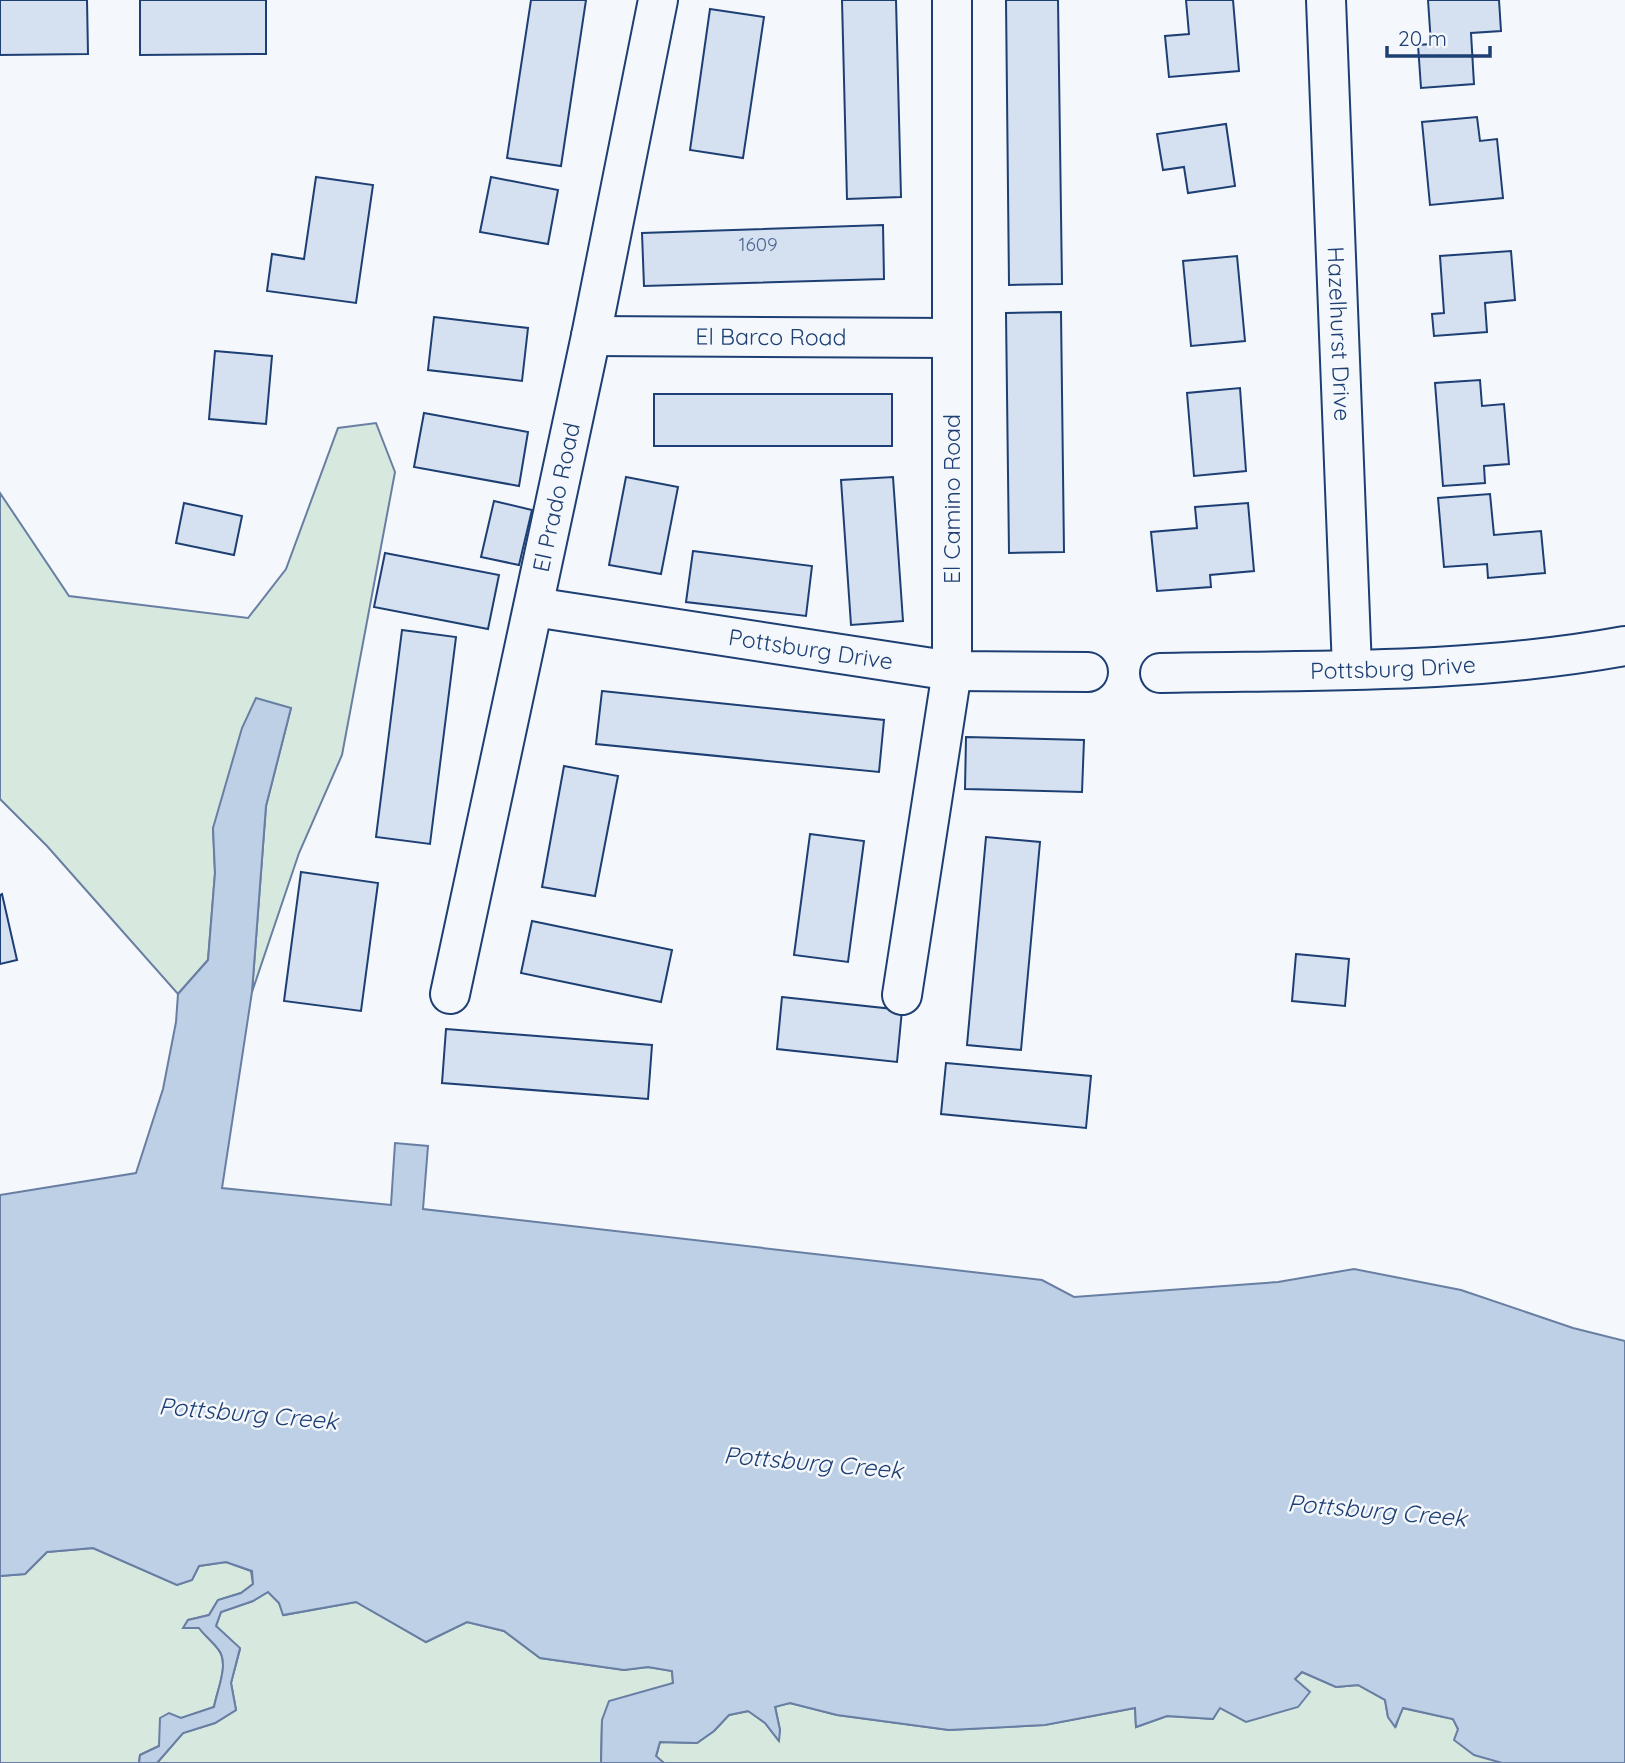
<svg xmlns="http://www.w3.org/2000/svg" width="1625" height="1763" viewBox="0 0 1625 1763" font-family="Quicksand,sans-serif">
	<rect width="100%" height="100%" fill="#f4f7fb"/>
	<!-- green -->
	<path fill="#d7e8df" stroke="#687fa3" stroke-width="2" d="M 376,423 L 395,472 L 342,755 L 299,853 L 252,992 L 266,806 L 291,708 L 213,828 L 215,873 L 208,960 L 178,994 L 47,846 L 0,799 L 0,493 L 69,596 L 248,618 L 286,569 L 338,428 Z
		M 93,1548 L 177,1585 L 192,1580 L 199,1566 L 226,1562 L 251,1571 L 253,1584 L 241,1593 L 218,1600 L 209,1615 L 188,1620 L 184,1628 L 199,1628 C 205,1636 212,1641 218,1649 C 230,1663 217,1690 214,1707 L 181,1718 L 159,1746 L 140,1755 L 139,1763 L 0,1763 L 0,1576 L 25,1574 L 47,1552 Z
		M 268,1592 L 279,1603 L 284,1615 L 356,1602 L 426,1642 L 467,1622 L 504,1631 L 540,1658 L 624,1670 L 648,1667 L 672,1671 L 673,1683 L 602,1720 L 601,1763 L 157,1763 L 183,1733 L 215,1723 L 236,1710 L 231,1683 L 240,1649 L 216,1626 L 221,1612 L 253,1601 Z
		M 1302,1672 L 1336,1687 L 1358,1685 L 1385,1700 L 1388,1717 L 1396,1726 L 1402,1708 L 1453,1719 L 1458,1729 L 1502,1763 L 664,1763 L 656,1757 L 660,1742 L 697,1743 L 714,1731 L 729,1715 L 749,1711 L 765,1723 L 778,1740 L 780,1730 L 775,1706 L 790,1703 L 837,1715 L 949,1730 L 1044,1725 L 1135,1708 L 1136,1727 L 1167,1716 L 1213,1719 L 1220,1707 L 1295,1679 Z"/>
	<!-- water -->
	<path fill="#bed0e5" stroke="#687fa3" stroke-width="2" d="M 256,698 L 291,708 L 266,806 L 252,992 L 222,1188 L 391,1205 L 395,1143 L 428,1146 L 423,1209 L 1042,1280 L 1074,1297 L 1278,1282 L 1354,1269 L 1461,1290 L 1573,1328 L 1625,1341 L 1625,1763 L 1502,1763 L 1474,1755 L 1454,1740 L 1458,1729 L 1453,1719 L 1403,1708 L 1395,1727 L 1388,1717 L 1385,1700 L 1358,1685 L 1336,1687 L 1302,1672 L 1295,1679 L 1310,1692 L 1298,1707 L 1246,1722 L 1220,1708 L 1213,1719 L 1167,1716 L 1136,1727 L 1135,1708 L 1045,1725 L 949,1730 L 837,1715 L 790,1703 L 775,1707 L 780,1730 L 779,1741 L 765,1723 L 748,1711 L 729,1715 L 714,1731 L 697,1743 L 660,1742 L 656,1756 L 664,1763 L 601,1763 L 602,1720 L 609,1701 L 673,1683 L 672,1671 L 648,1667 L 624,1670 L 540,1658 L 504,1631 L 467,1622 L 426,1642 L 356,1602 L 283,1615 L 279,1603 L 268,1592 L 253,1601 L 221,1612 L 216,1626 L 240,1648 L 231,1683 L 236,1710 L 215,1723 L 183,1733 L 157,1763 L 139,1763 L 140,1755 L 159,1746 L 160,1718 L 169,1713 L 181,1718 L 214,1707 C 217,1690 230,1663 218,1649 C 212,1641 205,1636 199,1628 L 183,1628 L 188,1620 L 209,1615 L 218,1600 L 241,1593 L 253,1584 L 252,1571 L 226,1562 L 199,1566 L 192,1580 L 177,1585 L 93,1548 L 47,1552 L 25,1574 L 0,1576 L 0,1195 L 136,1173 L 163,1089 L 176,1022 L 178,994 L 208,960 L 215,873 L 213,828 L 242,728 Z"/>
	<!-- building -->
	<path fill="#d5e0f0" stroke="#1d3f73" stroke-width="2" d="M 0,0 L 87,0 L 88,54 L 0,55 Z
		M 140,0 L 266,0 L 266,54 L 140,55 Z
		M 531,0 L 586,0 L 561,166 L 507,158 Z
		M 842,0 L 896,0 L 901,197 L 847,199 Z
		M 1006,0 L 1058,0 L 1062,284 L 1009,285 Z
		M 1186,0 L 1233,0 L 1239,71 L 1169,77 L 1165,36 L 1189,34 Z
		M 1428,0 L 1499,0 L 1501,31 L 1471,33 L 1474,84 L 1421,88 L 1418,45 L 1431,44 Z
		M 710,9 L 764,17 L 743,158 L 690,150 Z
		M 1477,117 L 1480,141 L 1497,139 L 1503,198 L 1430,205 L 1422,122 Z
		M 1226,124 L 1235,186 L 1188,193 L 1184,167 L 1163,170 L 1157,134 Z
		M 316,177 L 373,185 L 356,303 L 267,291 L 272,254 L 304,259 Z
		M 491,177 L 558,190 L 548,244 L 480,232 Z
		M 883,225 L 884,279 L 644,286 L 642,233 Z
		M 1511,251 L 1515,300 L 1485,303 L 1487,332 L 1434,336 L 1432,314 L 1444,313 L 1440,256 Z
		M 1237,256 L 1245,341 L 1191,346 L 1183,261 Z
		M 1061,312 L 1064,552 L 1009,553 L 1006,313 Z
		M 434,317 L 528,328 L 522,381 L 428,370 Z
		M 215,351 L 272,356 L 266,424 L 209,419 Z
		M 1480,380 L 1482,406 L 1504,404 L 1509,464 L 1484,466 L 1485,483 L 1443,486 L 1435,383 Z
		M 1240,388 L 1246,471 L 1194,476 L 1187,393 Z
		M 654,394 L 892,394 L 892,446 L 654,446 Z
		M 424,413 L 528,432 L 519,486 L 414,467 Z
		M 626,477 L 678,487 L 661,574 L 609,565 Z
		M 893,477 L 903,621 L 851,625 L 841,480 Z
		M 1490,494 L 1494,535 L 1541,531 L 1545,573 L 1488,578 L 1487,564 L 1444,567 L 1438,498 Z
		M 494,501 L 532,510 L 519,565 L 481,557 Z
		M 184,503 L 242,516 L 234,555 L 176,543 Z
		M 1248,503 L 1254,571 L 1210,575 L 1211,587 L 1157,591 L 1151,532 L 1197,528 L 1195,507 Z
		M 693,551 L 812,566 L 806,616 L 686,602 Z
		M 385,553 L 499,575 L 488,629 L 374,607 Z
		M 402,630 L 456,637 L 430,844 L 376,837 Z
		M 602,691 L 884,720 L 879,772 L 596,744 Z
		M 966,737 L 1084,740 L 1082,792 L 965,789 Z
		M 564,766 L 618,776 L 595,896 L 542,887 Z
		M 810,834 L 864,841 L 848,962 L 794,955 Z
		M 986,837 L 1040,842 L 1021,1050 L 967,1045 Z
		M 301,872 L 378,883 L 361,1011 L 284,1001 Z
		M 2,894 L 17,960 L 0,964 L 0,895 Z
		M 532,921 L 672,950 L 661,1002 L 521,973 Z
		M 1296,954 L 1349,959 L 1345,1006 L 1292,1001 Z
		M 782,997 L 902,1010 L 897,1062 L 777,1049 Z
		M 446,1029 L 652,1045 L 648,1099 L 442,1083 Z
		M 946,1063 L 1091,1076 L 1086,1128 L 941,1114 Z"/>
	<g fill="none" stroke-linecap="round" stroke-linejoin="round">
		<defs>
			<g id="minor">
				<path id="s1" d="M 1326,0 L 1352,669"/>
				<path id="s2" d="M 591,336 L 952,338"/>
				<path id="s3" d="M 534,607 L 952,671 L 1088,672"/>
				<path id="s4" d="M 1160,673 C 1315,670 1472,674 1625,646"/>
				<path id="s5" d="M 450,994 L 591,336 L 658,0"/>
				<path d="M 902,995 L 952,671 L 952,0"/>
			</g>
		</defs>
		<!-- minor casing -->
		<use href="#minor" stroke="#1d3f73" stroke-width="42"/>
		<!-- minor -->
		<use href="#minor" stroke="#f4f7fb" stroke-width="38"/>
	</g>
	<g text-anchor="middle" stroke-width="5" stroke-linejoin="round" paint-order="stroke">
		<!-- number labels -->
		<g font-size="19" fill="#4b6792">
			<text x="758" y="251">1609</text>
		</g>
		<!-- street labels -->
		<g font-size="23" fill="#1d3f73" stroke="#f4f7fb">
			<text dy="8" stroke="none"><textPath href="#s1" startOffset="334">Hazelhurst Drive</textPath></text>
			<text dy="8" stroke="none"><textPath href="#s2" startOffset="180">El Barco Road</textPath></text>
			<text dy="8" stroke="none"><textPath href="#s5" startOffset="508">El Prado Road</textPath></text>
			<text transform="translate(952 499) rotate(-90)" y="8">El Camino Road</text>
			<text dy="8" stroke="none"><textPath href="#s3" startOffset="280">Pottsburg Drive</textPath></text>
			<text dy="8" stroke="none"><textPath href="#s4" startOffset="233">Pottsburg Drive</textPath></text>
		</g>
		<!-- water labels -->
		<g font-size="24" font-style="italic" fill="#1d3f73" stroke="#f4f7fb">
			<text transform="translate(248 1414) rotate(5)" y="8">Pottsburg Creek</text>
			<text transform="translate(813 1463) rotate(5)" y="8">Pottsburg Creek</text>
			<text transform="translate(1377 1511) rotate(5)" y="8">Pottsburg Creek</text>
		</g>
	</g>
	<!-- scale -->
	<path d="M1387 46v10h103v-10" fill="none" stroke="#1d3f73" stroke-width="3.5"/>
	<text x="1398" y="46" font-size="21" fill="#1d3f73" stroke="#f4f7fb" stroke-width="5" paint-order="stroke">20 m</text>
</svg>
